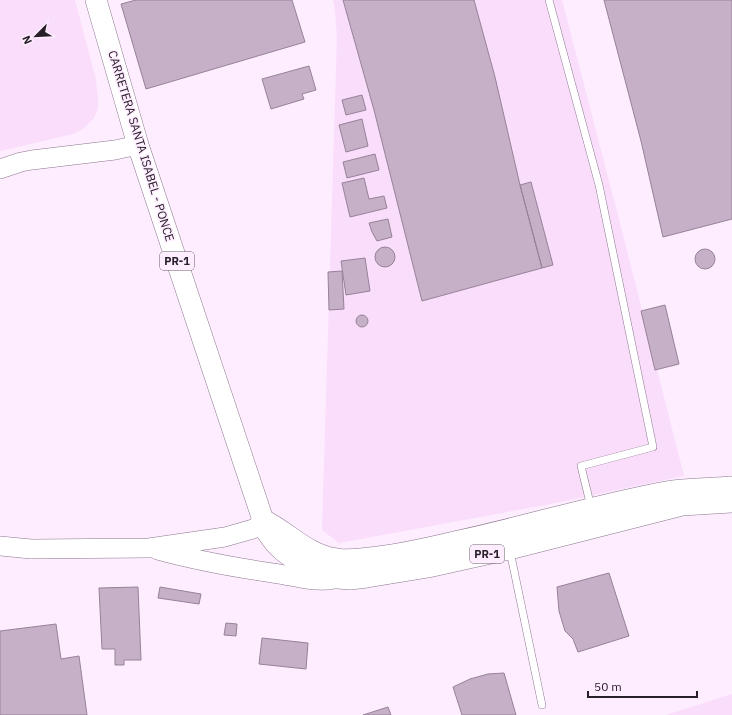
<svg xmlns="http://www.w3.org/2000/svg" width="732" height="715" viewBox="0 0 732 715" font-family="'IBM Plex Sans',sans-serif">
	<rect width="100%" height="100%" fill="#feecff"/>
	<!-- built -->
	<path fill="#f9ddfb" d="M 0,0 L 75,0 L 96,80 L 98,100 L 98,108 L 94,118 L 83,129 L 73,134 L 0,151 Z
		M 333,0 L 562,0 L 622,231 L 684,476 L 550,504 L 339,543 L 322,530 L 337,37 L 335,11 Z
		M 732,694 L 732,715 L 666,715 Z"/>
	<!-- building -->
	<path fill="#c6b0c7" stroke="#968298" d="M 136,0 L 292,0 L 305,42 L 146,89 L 121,4 Z
		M 343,0 L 474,0 L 495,77 L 520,185 L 542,268 L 422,301 L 374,110 Z
		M 604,0 L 732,0 L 732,219 L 663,237 L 641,141 Z
		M 309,66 L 316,90 L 302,94 L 304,99 L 271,109 L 262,79 Z
		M 362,95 L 366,110 L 346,115 L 342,100 Z
		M 362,119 L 368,146 L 346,152 L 339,125 Z
		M 375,154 L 379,170 L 347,178 L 343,162 Z
		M 364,178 L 369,199 L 384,196 L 387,208 L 350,217 L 342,183 Z
		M 531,182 L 553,265 L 542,268 L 520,185 Z
		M 388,219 L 392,237 L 377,241 L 372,232 L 369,223 Z
		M375 257a10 10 0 1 1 20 0a10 10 0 1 1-20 0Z
		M695 259a10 10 0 1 1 20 0a10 10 0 1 1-20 0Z
		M 365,258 L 370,291 L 346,295 L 341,261 Z
		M 342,271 L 344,309 L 329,310 L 328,272 Z
		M 665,305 L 679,364 L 655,370 L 641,311 Z
		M356 321a6 6 0 1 1 12 0a6 6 0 1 1-12 0Z
		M 609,573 L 629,636 L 578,652 L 573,639 L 565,631 L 559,611 L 557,587 Z
		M 138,587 L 141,660 L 124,660 L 124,665 L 115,665 L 115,649 L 102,649 L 99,588 Z
		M 160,587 L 201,594 L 199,604 L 158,598 Z
		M 226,623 L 237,624 L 236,636 L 224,635 Z
		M 56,624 L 61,659 L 79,656 L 87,715 L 0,715 L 0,631 Z
		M 262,638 L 308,643 L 306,669 L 259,664 Z
		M 504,673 L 516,715 L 462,715 L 453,687 L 470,679 L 488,674 Z
		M 388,707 L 391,715 L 363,715 Z"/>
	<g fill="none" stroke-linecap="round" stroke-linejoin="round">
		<defs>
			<path id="service" d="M 549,0 L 599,185 L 653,447 L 581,466 L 591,507
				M 510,551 L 542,705"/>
			<path id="secondary" d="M 0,169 L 21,162 L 32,160 L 115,150 L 138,145
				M 0,546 L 31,549 L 149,548 L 225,537 L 256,528 L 263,520
				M 158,550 C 198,561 238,568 279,574 C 297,577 316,583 334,579"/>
			<path id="primary" d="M 96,0 L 138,145 L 267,532 L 275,543 L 282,550 L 302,565 L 325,574 L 338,578 L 350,579 L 367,577 L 428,567 L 509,549 L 682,505 L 732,502
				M 263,520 C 288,532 308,556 337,559 C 348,561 359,559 370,558 C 400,555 430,548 459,541 C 528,526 596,505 666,492 C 687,488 710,489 732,487"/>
		</defs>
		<!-- service casing -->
		<use href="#service" stroke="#8a778c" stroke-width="8"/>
		<!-- secondary casing -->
		<use href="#secondary" stroke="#8a778c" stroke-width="20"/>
		<!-- primary casing -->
		<use href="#primary" stroke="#8a778c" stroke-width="22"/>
		<!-- service -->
		<use href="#service" stroke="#fff" stroke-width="7"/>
		<!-- secondary -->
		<use href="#secondary" stroke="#fff" stroke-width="19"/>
		<!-- primary -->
		<use href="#primary" stroke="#fff" stroke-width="21"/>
	</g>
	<g text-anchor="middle" stroke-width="3" stroke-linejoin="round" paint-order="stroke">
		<!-- shield labels -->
		<g fill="#feecff" stroke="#685d69" stroke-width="1">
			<rect x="160" y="252" width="34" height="18" rx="3"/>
			<rect x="470" y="545" width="34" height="18" rx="3"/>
		</g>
		<g font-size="11" font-weight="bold" fill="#282029">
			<text x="177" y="265">PR-1</text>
			<text x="487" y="558">PR-1</text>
		</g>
		<!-- street labels -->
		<g font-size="12" fill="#282029" stroke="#feecff">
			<text transform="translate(141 146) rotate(73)" y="4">CARRETERA SANTA ISABEL - PONCE</text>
		</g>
	</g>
	<!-- north arrow -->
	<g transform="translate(36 36) rotate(246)" stroke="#feecff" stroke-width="3" paint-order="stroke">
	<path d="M0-3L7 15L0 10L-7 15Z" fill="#282029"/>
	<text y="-6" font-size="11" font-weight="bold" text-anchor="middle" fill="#282029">N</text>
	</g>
	<!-- scale -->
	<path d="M588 691v6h109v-6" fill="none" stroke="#282029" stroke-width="2"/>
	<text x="594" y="691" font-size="12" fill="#282029" stroke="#feecff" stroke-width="3" paint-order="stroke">50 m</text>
</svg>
